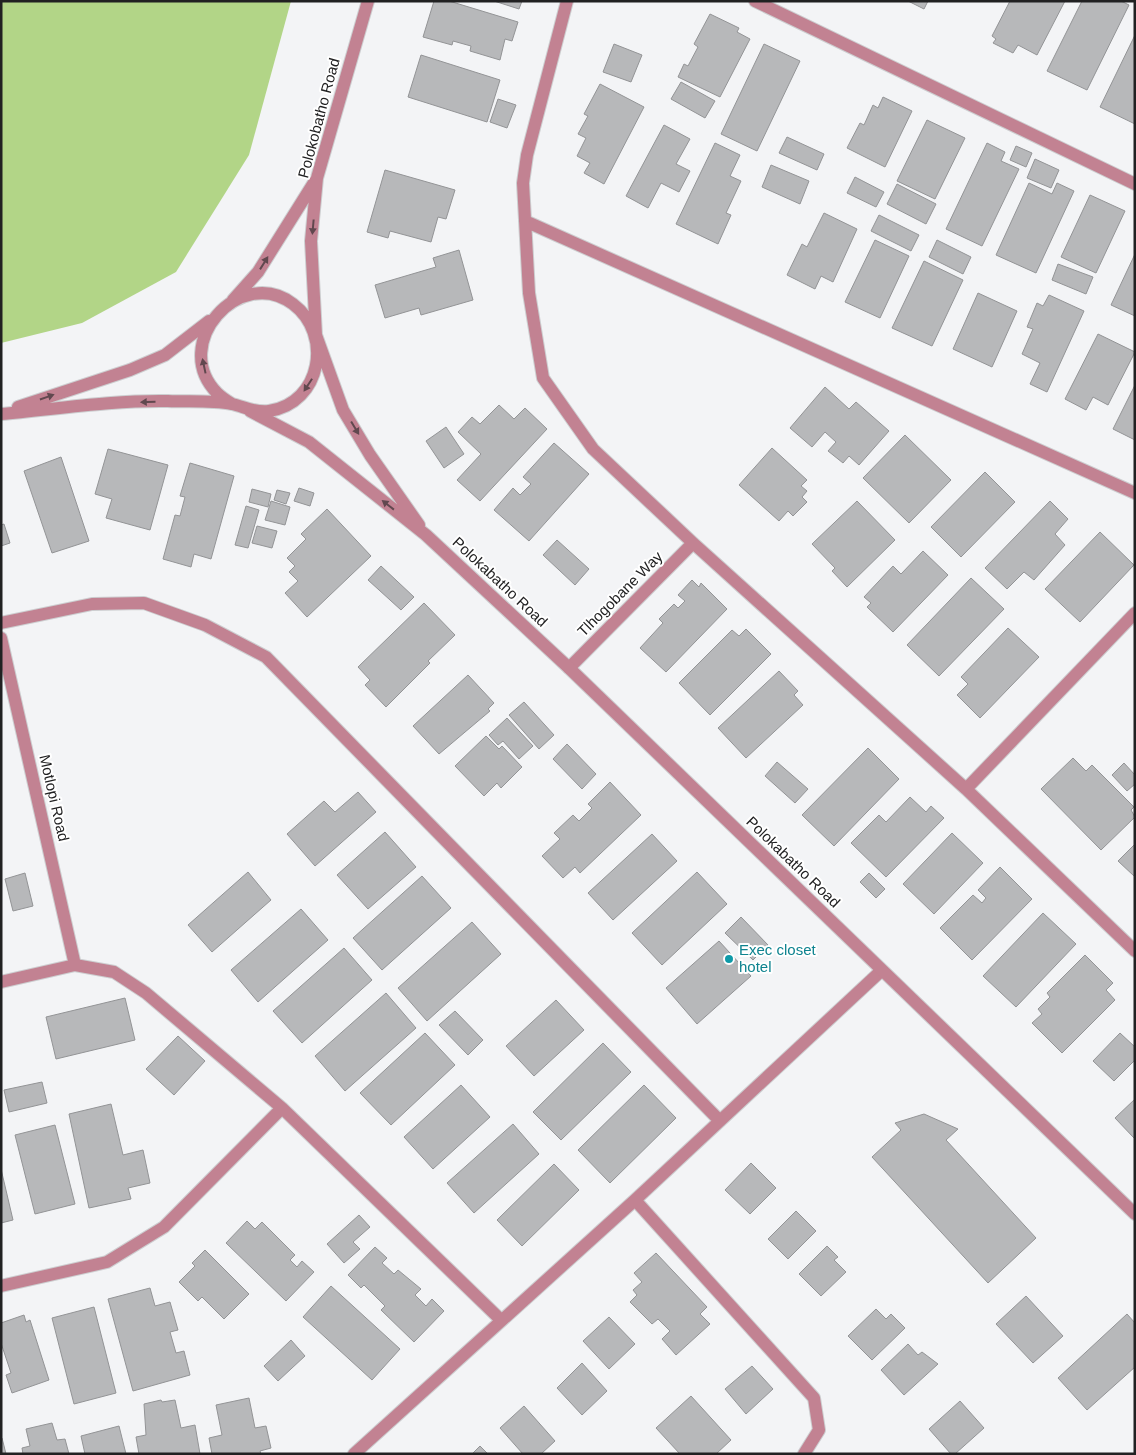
<svg xmlns="http://www.w3.org/2000/svg" width="1136" height="1455" viewBox="0 0 1136 1455" font-family="Arial,sans-serif">
	<rect width="100%" height="100%" fill="#f3f4f6"/>
	<!-- green -->
	<path fill="#b2d587" d="M 1,1 L 291,1 L 249,155 L 176,272 L 82,323 L 1,343 Z"/>
	<!-- building -->
	<path fill="#b7b8ba" stroke="#939496" d="M 434,1 L 449,1 L 518,22 L 512,41 L 505,39 L 500,60 L 470,51 L 471,46 L 453,41 L 452,45 L 423,37 Z
		M 494,1 L 522,1 L 519,9 Z
		M 908,1 L 928,1 L 924,9 Z
		M 1010,1 L 1065,1 L 1037,55 L 1018,45 L 1013,53 L 993,43 L 996,39 L 992,36 Z
		M 1082,1 L 1121,1 L 1129,5 L 1087,90 L 1047,71 Z
		M 710,14 L 739,28 L 737,32 L 750,39 L 720,97 L 678,77 L 684,64 L 688,66 L 698,47 L 694,44 Z
		M 1135,35 L 1135,124 L 1100,107 Z
		M 614,44 L 642,55 L 631,82 L 603,72 Z
		M 764,44 L 800,61 L 757,151 L 721,134 Z
		M 421,55 L 500,80 L 487,122 L 408,97 Z
		M 681,82 L 715,101 L 705,118 L 671,99 Z
		M 600,84 L 644,107 L 604,184 L 584,173 L 590,163 L 577,156 L 586,138 L 578,134 L 588,116 L 584,114 Z
		M 883,97 L 912,111 L 885,167 L 847,148 L 860,123 L 864,125 L 873,105 L 878,108 Z
		M 498,99 L 516,105 L 507,128 L 490,122 Z
		M 927,120 L 965,138 L 935,199 L 897,181 Z
		M 664,125 L 690,139 L 676,164 L 690,171 L 679,192 L 661,183 L 648,208 L 626,196 Z
		M 787,137 L 824,154 L 817,170 L 779,153 Z
		M 715,143 L 740,155 L 730,176 L 741,181 L 726,213 L 731,215 L 718,244 L 676,224 Z
		M 987,143 L 1005,152 L 1001,161 L 1019,169 L 982,246 L 946,229 Z
		M 1016,146 L 1032,153 L 1026,167 L 1010,160 Z
		M 1035,159 L 1059,170 L 1051,188 L 1027,178 Z
		M 771,165 L 809,181 L 800,204 L 762,187 Z
		M 385,170 L 455,190 L 446,219 L 438,217 L 431,242 L 390,231 L 388,238 L 367,232 Z
		M 855,177 L 884,192 L 876,207 L 847,193 Z
		M 1029,183 L 1052,194 L 1057,183 L 1074,191 L 1036,273 L 996,255 Z
		M 897,184 L 936,204 L 926,224 L 887,204 Z
		M 1090,195 L 1125,211 L 1096,273 L 1061,257 Z
		M 824,213 L 857,229 L 833,282 L 821,276 L 815,289 L 787,275 L 802,244 L 807,247 Z
		M 879,215 L 919,235 L 911,251 L 871,231 Z
		M 875,240 L 909,256 L 880,318 L 845,302 Z
		M 937,240 L 971,257 L 963,274 L 929,257 Z
		M 459,250 L 473,300 L 421,315 L 419,308 L 385,318 L 375,285 L 436,267 L 433,258 Z
		M 1135,254 L 1135,316 L 1111,305 Z
		M 924,261 L 963,280 L 932,346 L 892,328 Z
		M 1058,264 L 1093,277 L 1086,294 L 1052,280 Z
		M 978,293 L 1017,311 L 992,367 L 953,349 Z
		M 1049,295 L 1084,311 L 1047,392 L 1030,384 L 1040,363 L 1022,354 L 1033,329 L 1027,327 L 1037,303 L 1043,306 Z
		M 1098,334 L 1135,352 L 1108,405 L 1093,397 L 1086,410 L 1065,399 Z
		M 1135,385 L 1135,440 L 1113,429 Z
		M 825,387 L 849,409 L 856,402 L 889,431 L 859,465 L 849,456 L 843,463 L 828,451 L 836,442 L 825,432 L 812,447 L 790,428 Z
		M 499,405 L 514,419 L 525,408 L 547,429 L 480,501 L 457,480 L 481,454 L 458,432 L 472,417 L 480,424 Z
		M 446,427 L 464,454 L 444,468 L 426,441 Z
		M 905,435 L 951,480 L 909,523 L 863,478 Z
		M 554,443 L 589,474 L 529,541 L 494,510 L 513,488 L 520,495 L 531,484 L 523,477 Z
		M 772,448 L 807,480 L 801,486 L 807,491 L 802,497 L 807,502 L 793,516 L 788,511 L 779,521 L 739,485 Z
		M 108,449 L 168,465 L 150,530 L 106,518 L 112,499 L 95,494 Z
		M 61,457 L 89,541 L 52,553 L 24,471 Z
		M 190,463 L 234,476 L 211,559 L 194,554 L 191,567 L 163,559 L 175,515 L 180,516 L 185,497 L 180,496 Z
		M 985,472 L 1015,502 L 961,557 L 931,527 Z
		M 299,488 L 314,493 L 310,506 L 294,501 Z
		M 252,489 L 271,494 L 268,507 L 249,502 Z
		M 277,490 L 290,493 L 286,504 L 274,500 Z
		M 271,501 L 290,507 L 285,525 L 265,520 Z
		M 857,501 L 895,540 L 847,587 L 832,571 L 835,568 L 812,544 Z
		M 1050,501 L 1068,519 L 1055,534 L 1065,545 L 1034,580 L 1024,572 L 1007,589 L 985,568 Z
		M 246,506 L 259,510 L 248,548 L 235,545 Z
		M 327,509 L 371,556 L 307,617 L 285,593 L 298,581 L 289,572 L 295,566 L 287,558 L 306,539 L 301,534 Z
		M 4,524 L 10,543 L 1,546 L 1,525 Z
		M 257,526 L 277,531 L 272,548 L 252,543 Z
		M 1100,532 L 1134,565 L 1080,622 L 1045,589 Z
		M 557,540 L 589,569 L 575,585 L 543,555 Z
		M 923,551 L 948,575 L 893,632 L 867,607 L 871,603 L 864,597 L 893,566 L 901,574 Z
		M 381,566 L 414,597 L 401,610 L 368,580 Z
		M 971,578 L 1004,609 L 939,676 L 907,645 Z
		M 692,580 L 699,587 L 701,583 L 727,609 L 666,672 L 640,648 L 663,623 L 659,619 L 674,604 L 678,608 L 685,601 L 678,595 Z
		M 424,603 L 455,635 L 428,661 L 430,663 L 386,707 L 365,685 L 370,680 L 358,667 Z
		M 1008,628 L 1039,657 L 980,718 L 957,695 L 968,684 L 961,677 Z
		M 746,629 L 771,654 L 710,715 L 679,683 L 732,630 L 739,636 Z
		M 779,671 L 798,691 L 794,695 L 803,705 L 746,758 L 718,728 Z
		M 468,675 L 494,703 L 488,709 L 490,711 L 439,754 L 413,726 Z
		M 524,702 L 554,735 L 539,749 L 509,715 Z
		M 507,718 L 533,746 L 519,759 L 503,741 L 498,745 L 489,735 Z
		M 486,736 L 499,749 L 502,746 L 522,767 L 501,788 L 497,783 L 484,796 L 455,766 Z
		M 567,744 L 596,774 L 582,789 L 553,759 Z
		M 868,748 L 899,779 L 834,846 L 802,815 Z
		M 1073,758 L 1086,771 L 1092,765 L 1134,807 L 1131,810 L 1135,817 L 1101,850 L 1041,789 Z
		M 777,762 L 808,789 L 795,803 L 765,776 Z
		M 1124,763 L 1135,775 L 1135,784 L 1127,791 L 1112,775 Z
		M 610,782 L 641,815 L 580,873 L 575,867 L 563,878 L 542,856 L 560,839 L 554,833 L 573,815 L 579,821 L 592,808 L 588,804 Z
		M 358,792 L 376,812 L 315,866 L 287,834 L 324,801 L 335,812 Z
		M 910,797 L 926,812 L 931,806 L 944,818 L 886,877 L 851,843 L 879,815 L 886,822 Z
		M 385,832 L 416,867 L 368,909 L 337,875 Z
		M 952,833 L 983,863 L 934,914 L 903,884 Z
		M 652,834 L 677,861 L 613,920 L 588,893 Z
		M 1135,844 L 1135,875 L 1134,876 L 1118,861 Z
		M 1000,867 L 1032,899 L 972,960 L 940,928 L 973,895 L 982,903 L 986,898 L 978,890 Z
		M 248,872 L 271,900 L 212,952 L 188,925 Z
		M 697,872 L 727,904 L 662,965 L 632,933 Z
		M 25,873 L 33,906 L 13,911 L 5,879 Z
		M 869,873 L 885,889 L 876,898 L 860,882 Z
		M 422,876 L 451,908 L 382,970 L 353,938 Z
		M 301,909 L 328,940 L 258,1002 L 231,970 Z
		M 1043,913 L 1076,944 L 1016,1007 L 983,976 Z
		M 741,917 L 768,945 L 753,960 L 725,933 Z
		M 472,922 L 501,954 L 427,1021 L 398,988 Z
		M 719,941 L 751,976 L 697,1024 L 666,988 Z
		M 344,948 L 372,980 L 302,1043 L 273,1011 Z
		M 1085,955 L 1113,983 L 1106,990 L 1115,1000 L 1062,1053 L 1032,1023 L 1042,1014 L 1038,1009 L 1050,997 L 1047,993 Z
		M 386,993 L 416,1028 L 345,1091 L 315,1056 Z
		M 125,998 L 135,1040 L 56,1059 L 46,1017 Z
		M 556,1000 L 584,1030 L 534,1076 L 506,1046 Z
		M 455,1011 L 483,1040 L 468,1055 L 439,1025 Z
		M 425,1033 L 455,1065 L 391,1125 L 360,1093 Z
		M 1120,1033 L 1135,1047 L 1135,1060 L 1114,1081 L 1093,1061 Z
		M 178,1036 L 205,1061 L 174,1095 L 146,1069 Z
		M 603,1043 L 631,1072 L 561,1140 L 533,1112 Z
		M 42,1082 L 47,1103 L 9,1112 L 4,1090 Z
		M 461,1085 L 490,1117 L 433,1169 L 404,1137 Z
		M 644,1085 L 676,1118 L 610,1183 L 578,1150 Z
		M 1135,1099 L 1135,1138 L 1134,1138 L 1115,1118 Z
		M 111,1104 L 123,1155 L 143,1150 L 150,1183 L 128,1188 L 131,1199 L 89,1208 L 69,1114 Z
		M 924,1114 L 958,1129 L 946,1140 L 1036,1238 L 988,1283 L 872,1157 L 901,1130 L 895,1123 Z
		M 513,1124 L 539,1154 L 474,1213 L 447,1183 Z
		M 55,1125 L 75,1204 L 35,1214 L 15,1135 Z
		M 751,1163 L 776,1188 L 750,1214 L 725,1190 Z
		M 554,1164 L 579,1190 L 522,1246 L 497,1220 Z
		M 1,1169 L 13,1220 L 1,1223 Z
		M 796,1211 L 816,1231 L 788,1259 L 768,1239 Z
		M 359,1215 L 370,1227 L 353,1242 L 360,1249 L 344,1263 L 327,1244 Z
		M 247,1221 L 255,1229 L 262,1222 L 295,1255 L 290,1260 L 297,1267 L 302,1261 L 314,1272 L 286,1301 L 226,1243 Z
		M 827,1246 L 838,1257 L 834,1260 L 846,1272 L 821,1296 L 799,1274 Z
		M 375,1247 L 387,1258 L 382,1263 L 394,1274 L 398,1270 L 421,1289 L 415,1295 L 426,1306 L 432,1299 L 444,1311 L 414,1342 L 381,1310 L 385,1306 L 364,1285 L 361,1288 L 348,1275 Z
		M 205,1250 L 249,1294 L 224,1319 L 202,1297 L 198,1301 L 179,1282 L 195,1266 L 192,1263 Z
		M 656,1253 L 707,1307 L 700,1314 L 710,1324 L 676,1355 L 662,1339 L 670,1331 L 658,1319 L 652,1324 L 630,1302 L 637,1295 L 633,1290 L 642,1282 L 634,1273 Z
		M 331,1286 L 400,1349 L 372,1380 L 303,1317 Z
		M 150,1288 L 155,1306 L 170,1302 L 178,1330 L 170,1332 L 176,1353 L 184,1351 L 190,1375 L 133,1391 L 108,1299 Z
		M 1026,1296 L 1063,1336 L 1033,1363 L 996,1324 Z
		M 94,1307 L 116,1393 L 74,1404 L 52,1318 Z
		M 876,1309 L 886,1319 L 891,1314 L 905,1328 L 872,1360 L 848,1336 Z
		M 1127,1314 L 1135,1323 L 1135,1367 L 1087,1410 L 1058,1378 Z
		M 24,1315 L 26,1322 L 30,1320 L 49,1380 L 12,1393 L 6,1375 L 11,1373 L 1,1343 L 1,1323 Z
		M 609,1317 L 635,1344 L 609,1369 L 583,1341 Z
		M 291,1340 L 305,1356 L 278,1381 L 264,1366 Z
		M 908,1344 L 918,1355 L 922,1352 L 938,1364 L 904,1395 L 881,1370 Z
		M 582,1363 L 607,1391 L 582,1415 L 557,1388 Z
		M 752,1366 L 773,1389 L 746,1414 L 725,1389 Z
		M 691,1396 L 731,1440 L 716,1454 L 680,1454 L 656,1428 Z
		M 249,1398 L 255,1428 L 266,1426 L 271,1448 L 260,1451 L 261,1454 L 212,1454 L 209,1438 L 222,1435 L 216,1405 Z
		M 161,1400 L 162,1402 L 175,1400 L 181,1428 L 195,1425 L 200,1454 L 139,1454 L 136,1437 L 146,1435 L 144,1404 Z
		M 960,1401 L 984,1428 L 955,1454 L 951,1454 L 929,1429 Z
		M 524,1406 L 555,1441 L 541,1454 L 523,1454 L 500,1428 Z
		M 52,1423 L 57,1440 L 65,1439 L 69,1454 L 23,1454 L 22,1448 L 30,1446 L 26,1429 Z
		M 119,1426 L 126,1454 L 85,1454 L 81,1436 Z
		M 1,1438 L 2,1438 L 6,1454 L 1,1454 Z
		M 480,1446 L 488,1454 L 472,1454 Z"/>
	<g fill="none" stroke-linecap="round" stroke-linejoin="round">
		<defs>
			<path id="minor" d="M 567,1 L 527,155 L 523,183 L 529,293 L 543,378 L 593,449 L 693,543 L 966,789 L 1135,951
				M 755,1 L 1135,184
				M 525,221 L 1135,493
				M 1,623 L 92,604 L 144,603 L 205,625 L 266,657 L 720,1121
				M 1,638 L 75,965
				M 569,668 L 693,543
				M 966,789 L 1135,613
				M 1,982 L 75,965 L 114,972 L 146,993 L 282,1108 L 501,1320
				M 635,1200 L 814,1398 L 819,1430 L 804,1454
				M 1,1286 L 107,1262 L 164,1227 L 282,1108
				M 354,1454 L 635,1200 L 881,971"/>
			<path id="tertiary" d="M 368,1 L 317,178 L 311,241 L 316,335 L 343,410 L 370,455 L 419,525
				M 233,300 L 258,272 L 315,181
				M 18,407 L 130,370 L 165,355 L 209,321
				M 250,411 L 309,442 L 426,535 L 569,668 L 1135,1214
				M 1,414 C 56,409 113,400 168,401 C 188,402 212,400 232,404 C 245,407 255,413 269,411 C 322,403 333,334 293,304 C 240,264 169,344 217,393 C 221,397 227,401 232,404"/>
		</defs>
		<!-- minor casing -->
		<use href="#minor" stroke="#cdced0" stroke-width="14"/>
		<!-- tertiary casing -->
		<use href="#tertiary" stroke="#cdced0" stroke-width="14"/>
		<!-- minor -->
		<use href="#minor" stroke="#c28292" stroke-width="12"/>
		<!-- tertiary -->
		<use href="#tertiary" stroke="#c28292" stroke-width="12"/>
	</g>
	<!-- one-way arrows -->
	<defs><path id="oneway-solid" d="M-6-.8H1V-3.2L6.5 0L1 3.2V.8H-6Z" transform="scale(1.25)"/></defs>
	<g fill="#61484f">
		<use href="#oneway-solid" transform="translate(313 227) rotate(95)"/>
		<use href="#oneway-solid" transform="translate(264 263) rotate(-58)"/>
		<use href="#oneway-solid" transform="translate(204 366) rotate(-102)"/>
		<use href="#oneway-solid" transform="translate(308 385) rotate(123)"/>
		<use href="#oneway-solid" transform="translate(47 397) rotate(-19)"/>
		<use href="#oneway-solid" transform="translate(148 402) rotate(178)"/>
		<use href="#oneway-solid" transform="translate(355 428) rotate(59)"/>
		<use href="#oneway-solid" transform="translate(388 505) rotate(-142)"/>
	</g>
	<!-- markers -->
	<circle fill="#0f9aa8" stroke="#fff" stroke-width="2" cx="729" cy="959" r="5"/>
	<g text-anchor="middle" stroke-width="4" stroke-linejoin="round" paint-order="stroke">
		<!-- street labels -->
		<g font-size="15" fill="#212122" stroke="#fff">
			<text transform="translate(319 118) rotate(-75)" y="5">Polokobatho Road</text>
			<text transform="translate(500 582) rotate(43)" y="5">Polokabatho Road</text>
			<text transform="translate(620 594) rotate(-45)" y="5">Tlhogobane Way</text>
			<text transform="translate(54 798) rotate(77)" y="5">Motlopi Road</text>
			<text transform="translate(793 862) rotate(44)" y="5">Polokabatho Road</text>
		</g>
		<!-- culture labels -->
		<g font-size="15" fill="#0d838f" stroke="#fff" text-anchor="start">
			<text x="739" y="955">Exec closet<tspan x="739" dy="17">hotel</tspan></text>
		</g>
	</g>
	<!-- border -->
	<rect width="1136" height="1455" fill="none" stroke="#212122" stroke-width="5"/>
</svg>
